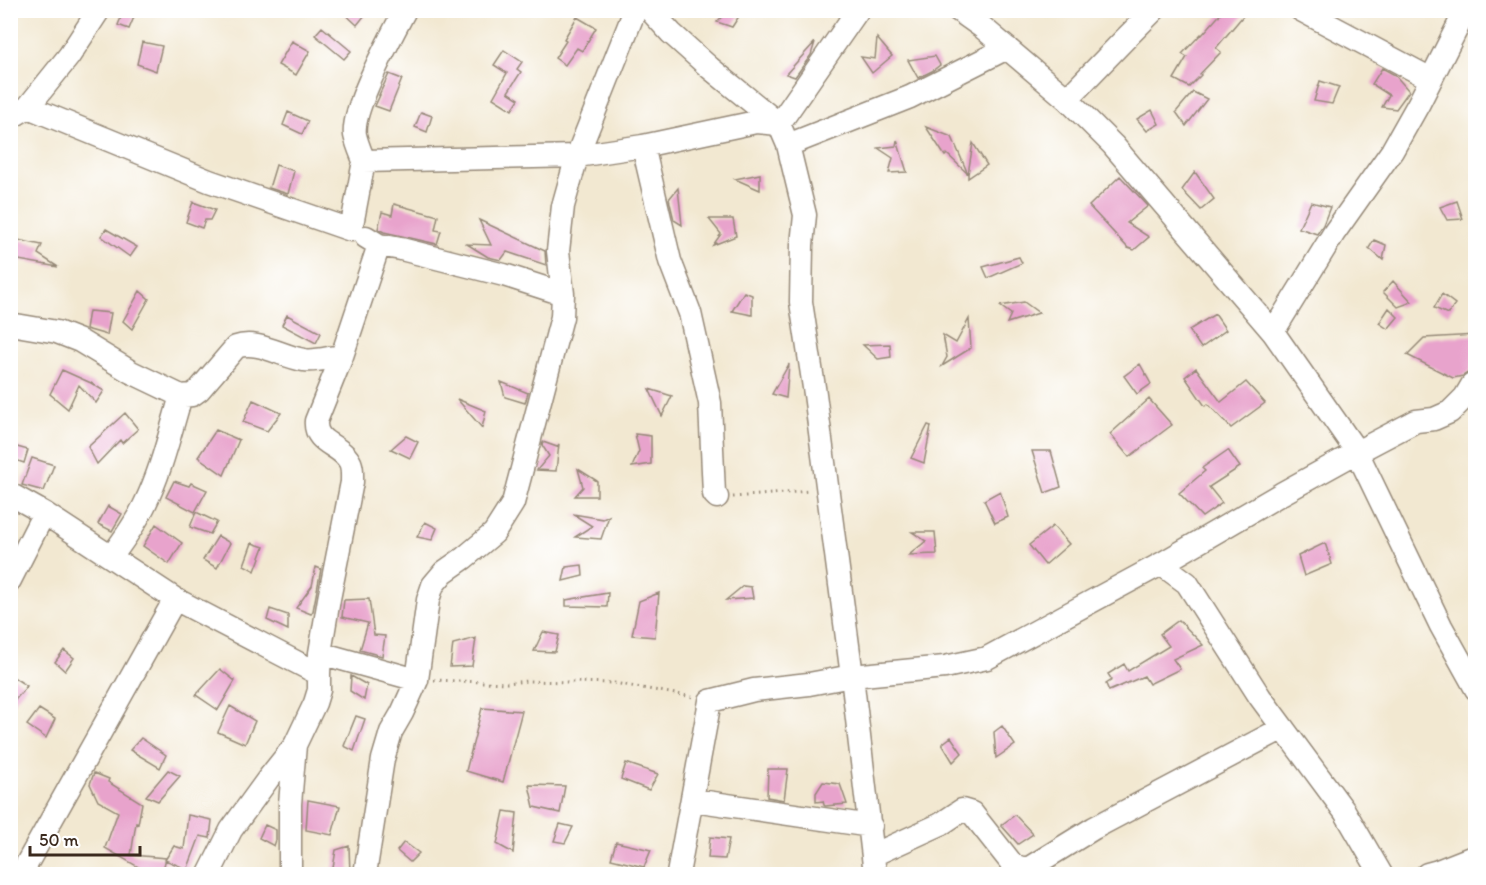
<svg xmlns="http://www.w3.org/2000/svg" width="1486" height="885" viewBox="0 0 1486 885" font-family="Itim,sans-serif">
	<rect width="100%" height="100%" fill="#fff"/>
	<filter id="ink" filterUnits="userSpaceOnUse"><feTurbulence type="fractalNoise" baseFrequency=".0167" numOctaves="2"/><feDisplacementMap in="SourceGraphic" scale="12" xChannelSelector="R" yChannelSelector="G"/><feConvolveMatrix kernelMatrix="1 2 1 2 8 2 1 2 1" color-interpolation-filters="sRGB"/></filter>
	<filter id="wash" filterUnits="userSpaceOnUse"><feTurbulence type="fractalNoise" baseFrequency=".008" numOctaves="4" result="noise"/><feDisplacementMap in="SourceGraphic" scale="24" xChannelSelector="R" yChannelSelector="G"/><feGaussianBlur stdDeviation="1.35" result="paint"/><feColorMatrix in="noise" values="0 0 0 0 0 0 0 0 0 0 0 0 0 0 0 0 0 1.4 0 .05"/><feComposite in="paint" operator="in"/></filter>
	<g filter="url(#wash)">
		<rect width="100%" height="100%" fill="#f2e8d1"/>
		<g id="blocks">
			<!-- building -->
			<path fill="#e8a3cc" d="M 124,10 L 137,10 L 129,29 L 118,25 Z
				M 341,10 L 369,10 L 357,25 Z
				M 728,10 L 743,10 L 732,27 L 717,22 Z
				M 1224,10 L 1248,10 L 1216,48 L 1221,52 L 1200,74 L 1201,75 L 1189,87 L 1174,79 L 1187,57 L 1182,54 L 1201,34 L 1202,35 Z
				M 577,17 L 596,28 L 582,51 L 577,48 L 565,65 L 555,58 L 566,41 L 564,39 Z
				M 322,27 L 351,51 L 344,59 L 315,35 Z
				M 877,38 L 892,56 L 872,73 L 861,57 L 875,59 Z
				M 292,41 L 310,51 L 296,75 L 278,65 Z
				M 142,42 L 162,46 L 156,71 L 137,64 Z
				M 815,42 L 811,55 L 795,77 L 786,74 Z
				M 504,50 L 522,62 L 517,69 L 521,72 L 508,92 L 519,99 L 512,110 L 493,98 L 507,73 L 494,65 Z
				M 935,56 L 940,65 L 932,71 L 918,78 L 908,60 Z
				M 1382,68 L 1395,75 L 1409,91 L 1396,109 L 1382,107 L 1389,95 L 1372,84 Z
				M 389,74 L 402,79 L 389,111 L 375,106 L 380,95 L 379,95 Z
				M 1320,81 L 1339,87 L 1332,104 L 1314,101 Z
				M 1193,92 L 1207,99 L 1186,126 L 1176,112 Z
				M 1152,110 L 1159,124 L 1147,131 L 1137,119 Z
				M 288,112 L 308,121 L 302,134 L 283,125 Z
				M 421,112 L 432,116 L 427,132 L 415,127 Z
				M 926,127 L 952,137 L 968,174 L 973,143 L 987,165 L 968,178 L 968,174 L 947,154 L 945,156 Z
				M 897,140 L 907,172 L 889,173 L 893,158 L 878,148 L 896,146 Z
				M 276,165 L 294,171 L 288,194 L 269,188 Z
				M 1195,172 L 1214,199 L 1201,210 L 1182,190 Z
				M 760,174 L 760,190 L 735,179 Z
				M 1120,176 L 1148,206 L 1127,223 L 1149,237 L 1134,250 L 1128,248 L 1089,206 Z
				M 678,188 L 682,225 L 674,220 L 669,199 Z
				M 1457,201 L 1463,219 L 1447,220 L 1440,207 Z
				M 193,202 L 215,210 L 210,220 L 205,220 L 202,228 L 186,222 Z
				M 1311,202 L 1330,207 L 1323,225 L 1317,234 L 1299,228 Z
				M 394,204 L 438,216 L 435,230 L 441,231 L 437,244 L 384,232 L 378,229 L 382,212 L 392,215 Z
				M 709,219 L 733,219 L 736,236 L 713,245 L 721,234 Z
				M 479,220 L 545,251 L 546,265 L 507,252 L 501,260 L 488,257 L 467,244 L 491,245 Z
				M 106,229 L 137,247 L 130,257 L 101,236 Z
				M 18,240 L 42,245 L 38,254 L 58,267 L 13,259 Z
				M 1374,240 L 1386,245 L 1383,260 L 1369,248 Z
				M 1019,257 L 1022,263 L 988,278 L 983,267 Z
				M 1393,281 L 1412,302 L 1398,307 L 1383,292 Z
				M 140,291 L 149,299 L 132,329 L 123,321 Z
				M 744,292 L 752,295 L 752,315 L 732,311 Z
				M 1442,294 L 1455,304 L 1448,314 L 1434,308 Z
				M 1024,302 L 1039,313 L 1007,323 L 1011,314 L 1000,306 Z
				M 1389,308 L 1398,317 L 1388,329 L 1379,323 Z
				M 89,311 L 111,313 L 107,335 L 86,329 Z
				M 1215,314 L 1226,330 L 1201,348 L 1189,330 Z
				M 287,315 L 321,333 L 316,343 L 282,325 Z
				M 969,319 L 971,348 L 942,366 L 947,357 L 943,335 L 956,343 Z
				M 1476,335 L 1471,371 L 1463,376 L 1453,378 L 1407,355 L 1424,338 Z
				M 890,344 L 891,357 L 878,359 L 863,345 Z
				M 789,364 L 786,398 L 772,394 Z
				M 1140,364 L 1151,384 L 1137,394 L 1124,376 Z
				M 1196,368 L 1221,402 L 1246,382 L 1265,403 L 1231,428 L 1208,404 L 1205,406 L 1185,377 Z
				M 62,370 L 91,383 L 104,391 L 96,403 L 79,385 L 68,409 L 50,394 Z
				M 501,382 L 528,393 L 525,403 L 505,397 Z
				M 649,389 L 672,396 L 662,416 Z
				M 457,399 L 486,411 L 482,428 Z
				M 1149,399 L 1172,425 L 1129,457 L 1110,434 Z
				M 253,400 L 281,413 L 267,431 L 243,422 Z
				M 125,413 L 138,429 L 122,443 L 120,440 L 97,464 L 88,447 Z
				M 928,425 L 931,426 L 924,463 L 911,458 Z
				M 216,430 L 239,440 L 224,475 L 198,457 Z
				M 635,434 L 651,436 L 651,464 L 632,467 L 639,451 Z
				M 406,436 L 418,442 L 410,458 L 391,449 Z
				M 543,442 L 557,447 L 559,444 L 556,471 L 537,470 L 549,456 L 542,445 Z
				M 10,445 L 28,450 L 24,463 L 10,458 Z
				M 1228,450 L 1240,467 L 1209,487 L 1222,503 L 1202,517 L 1179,493 L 1205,471 L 1202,468 Z
				M 1032,451 L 1051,451 L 1061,487 L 1045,493 Z
				M 32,458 L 54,465 L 44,491 L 22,485 Z
				M 578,469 L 597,481 L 597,496 L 575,496 L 583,487 Z
				M 174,481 L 189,486 L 191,483 L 207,490 L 195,512 L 166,497 Z
				M 1000,491 L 1008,517 L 995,523 L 984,500 Z
				M 108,506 L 122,514 L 112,531 L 98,524 Z
				M 196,512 L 217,522 L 210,534 L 190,527 Z
				M 573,514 L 603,519 L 609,516 L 601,539 L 575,537 L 592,526 Z
				M 425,522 L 437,528 L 432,540 L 417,537 Z
				M 156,524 L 182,543 L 169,564 L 143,546 Z
				M 1053,526 L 1069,544 L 1045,565 L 1029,545 Z
				M 912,532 L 935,532 L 937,554 L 909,555 L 926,541 Z
				M 218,536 L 230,543 L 217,568 L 203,560 Z
				M 252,543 L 264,547 L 255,571 L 244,565 Z
				M 1325,543 L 1332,564 L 1304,576 L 1298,556 Z
				M 582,565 L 583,576 L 563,581 L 566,567 Z
				M 316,567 L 321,569 L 313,611 L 311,614 L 296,608 L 312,586 Z
				M 743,586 L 751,587 L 753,598 L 726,600 Z
				M 608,593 L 607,607 L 566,606 L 566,600 Z
				M 659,593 L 655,637 L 632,635 L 639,601 Z
				M 369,599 L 374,635 L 385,636 L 382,656 L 360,650 L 368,623 L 342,617 L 344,600 Z
				M 270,609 L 288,615 L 288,630 L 267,620 Z
				M 1179,620 L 1203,645 L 1173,659 L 1180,669 L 1149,684 L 1144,676 L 1109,691 L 1106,684 L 1112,680 L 1108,674 L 1124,664 L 1128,671 L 1169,646 L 1160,634 Z
				M 543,632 L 559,635 L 555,652 L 534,651 Z
				M 476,638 L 472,666 L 450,667 L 453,644 Z
				M 64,650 L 74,658 L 65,671 L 55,662 Z
				M 220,669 L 235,681 L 218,710 L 196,695 Z
				M 10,675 L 27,686 L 10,706 Z
				M 351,676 L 367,685 L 364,700 L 350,691 Z
				M 230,706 L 255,721 L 245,744 L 218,732 Z
				M 482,708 L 522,711 L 503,782 L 466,771 Z
				M 39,709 L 55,719 L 46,738 L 27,725 Z
				M 356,716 L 365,719 L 354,751 L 344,746 Z
				M 1002,726 L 1015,745 L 996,758 L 994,732 Z
				M 951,737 L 962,753 L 953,762 L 942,744 Z
				M 141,738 L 166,755 L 160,768 L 130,750 Z
				M 626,763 L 658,774 L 649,790 L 621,779 Z
				M 768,769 L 788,769 L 784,800 L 767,797 Z
				M 168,770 L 180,776 L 158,801 L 146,796 Z
				M 94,773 L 109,779 L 108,782 L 142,803 L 138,824 L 136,823 L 131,855 L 166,858 L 162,874 L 140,874 L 142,869 L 105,848 L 118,812 L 98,801 L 90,784 Z
				M 823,782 L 840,784 L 847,804 L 825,806 L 824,805 L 823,801 L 816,802 L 816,793 Z
				M 529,785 L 565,786 L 560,813 L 534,807 Z
				M 308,800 L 340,806 L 332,835 L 306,830 Z
				M 504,811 L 517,813 L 513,853 L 497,844 Z
				M 188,815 L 212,820 L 210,838 L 200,836 L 186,873 L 182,872 L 182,867 L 165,860 L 174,846 L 184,849 Z
				M 1015,815 L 1033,834 L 1018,844 L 1001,825 Z
				M 560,824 L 573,827 L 565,843 L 554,841 Z
				M 265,825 L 276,830 L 276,840 L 274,846 L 259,838 Z
				M 710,837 L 729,839 L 725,859 L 708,858 Z
				M 404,842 L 419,853 L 410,862 L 397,851 Z
				M 616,842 L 651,850 L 644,867 L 611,859 Z
				M 349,846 L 350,874 L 332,874 L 336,850 Z"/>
		</g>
	</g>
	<g filter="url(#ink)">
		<use href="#blocks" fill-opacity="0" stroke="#968978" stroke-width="1.5"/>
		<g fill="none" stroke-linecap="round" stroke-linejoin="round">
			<defs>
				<path id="minor" d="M 650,10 L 671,33 L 710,68 L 779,124 L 788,145 L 805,215 L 802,245 L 801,302 L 815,394 L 852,676 L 875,874
					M 958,10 L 982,27 L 1067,99 L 1113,145 L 1273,332 L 1357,452 L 1441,626 L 1476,689
					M 1301,10 L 1431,79
					M 1067,99 L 1125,39 L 1154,10
					M 28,107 L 209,181 L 351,230 L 364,161 L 577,156 L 643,146 L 756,122 L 779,124
					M 10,118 L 28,107 L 69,56 L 99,10
					M 779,124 L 858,10
					M 788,145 L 910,97 L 1007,48
					M 643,146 L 670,261 L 690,313 L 710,403 L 714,494 L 717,497
					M 364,161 C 361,153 357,144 355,135 C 351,109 392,35 405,10
					M 366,237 L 379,245 L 401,249 L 504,275 L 563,294
					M 10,324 L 57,332 L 80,341 L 131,372 L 181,396 L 192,395 L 199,390 L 236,347 C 258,339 282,357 304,360 C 316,362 330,357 342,356
					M 1273,332 L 1334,233 L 1392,151 L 1419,103 L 1466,10
					M 10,494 L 44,513 L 175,599 L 319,674 L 319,690 L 315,703 L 295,745 L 290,804 L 290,874
					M 111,557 C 123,541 135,524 144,506 C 161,472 170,433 181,396
					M 1161,564 L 1187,583 L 1260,697 L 1345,812 L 1381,874
					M 10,580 L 44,513
					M 320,653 L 417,680
					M 319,674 L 320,653 L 329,599 L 352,482 C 352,474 353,465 348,459 C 338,444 314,443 316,421 L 342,356 L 379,245
					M 693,800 L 871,826
					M 873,855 L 941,824 L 962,810 L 972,813 L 1013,865 L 1022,868 L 1029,868 L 1094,828 L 1283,728
					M 21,874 L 175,599
					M 209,874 L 231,830 L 268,779 L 295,745
					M 365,874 L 383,759 L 391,732 L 402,713 L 417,680 L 428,600 L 433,585 L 444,572 L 464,558 L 494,533 L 513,503 L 562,317 L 563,294 L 558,251 L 563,206 L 577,156 L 635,10
					M 678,874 L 710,701 L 754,690 L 809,684 L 852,676 L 945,667 L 987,658 L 1161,564 L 1281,494 L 1357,452 L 1416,421 L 1434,419 L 1450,412 L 1465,397 L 1472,385 L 1476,383
					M 1427,874 L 1438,871 L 1476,856"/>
			</defs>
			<!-- minor casing -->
			<use href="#minor" stroke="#968978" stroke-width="25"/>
			<!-- path -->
			<path stroke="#968978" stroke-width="3" stroke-dasharray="1.5 4.5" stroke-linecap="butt" d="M 733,497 L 810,491
				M 434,680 L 507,683 L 527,681 L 614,683 L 693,697"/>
			<!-- minor -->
			<use href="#minor" stroke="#fff" stroke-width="22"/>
		</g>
	</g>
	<!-- margin -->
	<rect width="1486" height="885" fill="none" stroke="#fff" stroke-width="36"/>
	<!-- scale -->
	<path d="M30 846v9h110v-9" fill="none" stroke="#3b2a1e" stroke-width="3"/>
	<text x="39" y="846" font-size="18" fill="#3b2a1e" stroke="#ffffff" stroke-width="4.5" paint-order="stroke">50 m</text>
</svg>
